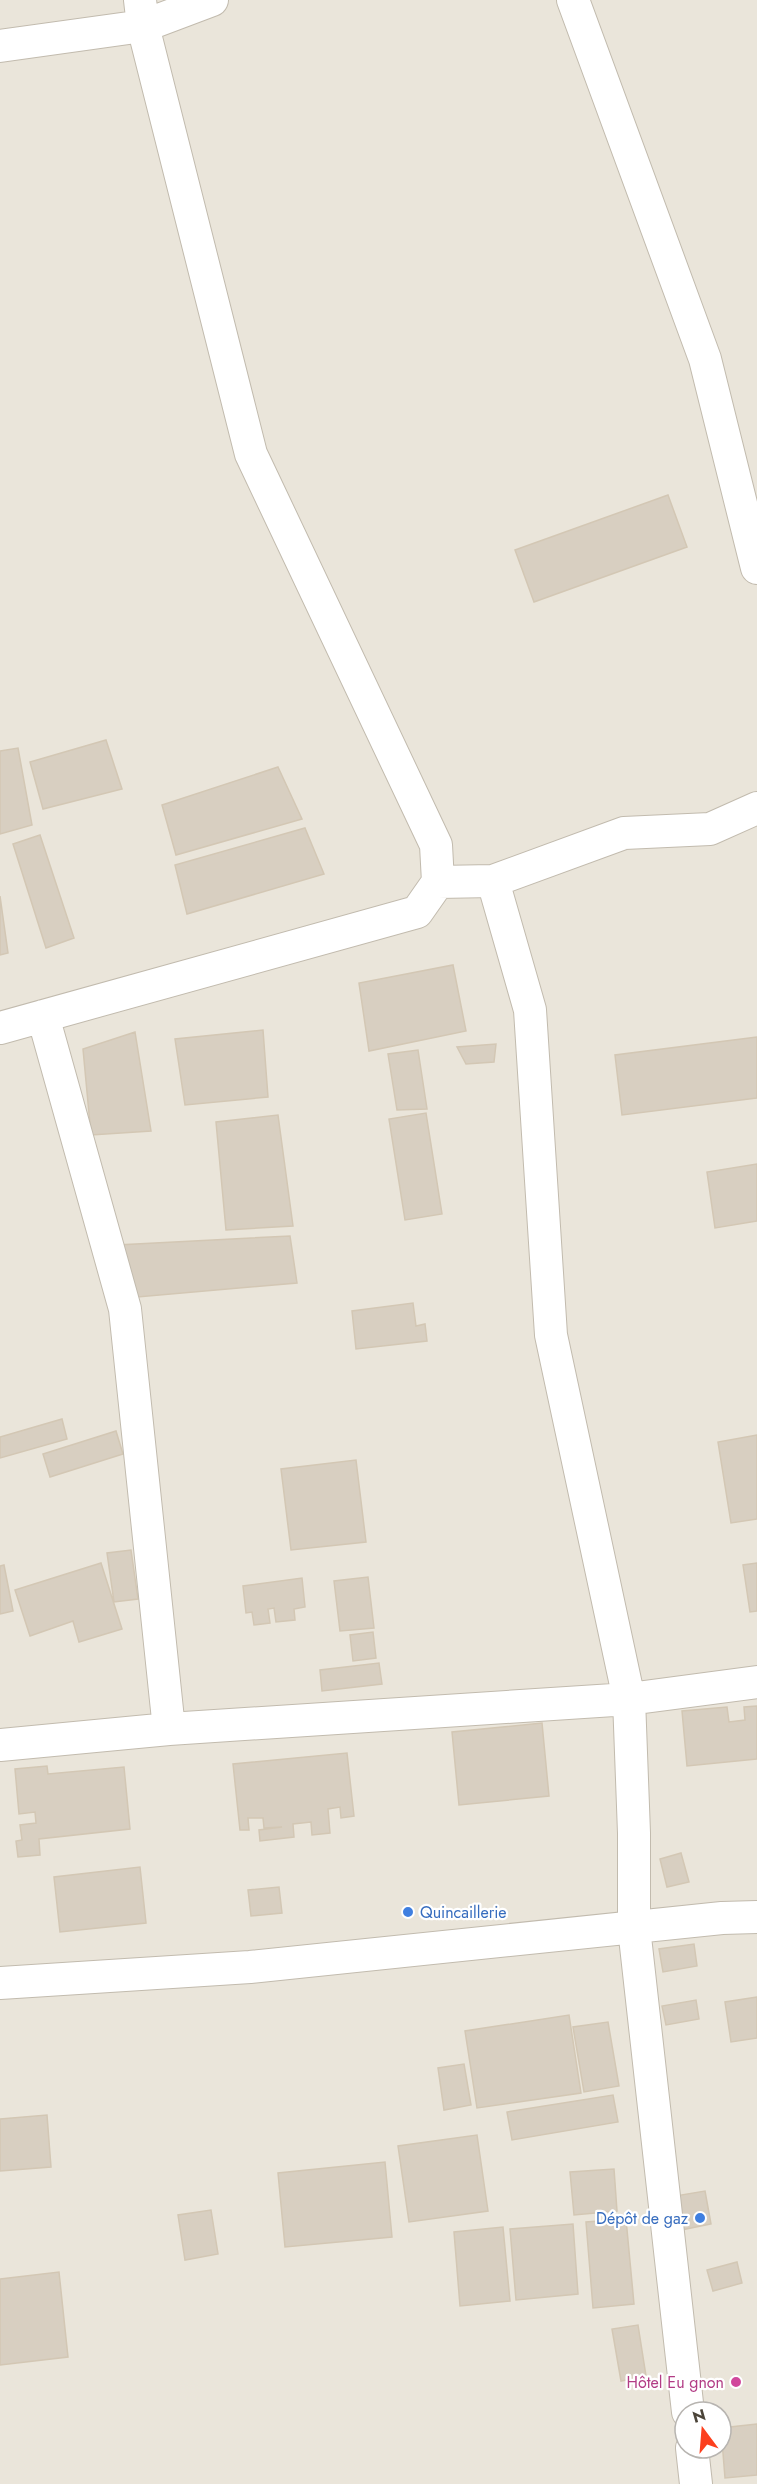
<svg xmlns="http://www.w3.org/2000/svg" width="757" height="2484" viewBox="0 0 757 2484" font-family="Jost,sans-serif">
	<rect width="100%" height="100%" fill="#f6f3ec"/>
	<!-- residential -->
	<path fill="#eae5da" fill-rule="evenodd" d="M 0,0 L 757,0 L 757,2484 L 0,2484 ZM 685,2412 L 721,2412 L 721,2448 L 685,2448 Z"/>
	<!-- building -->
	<path fill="#d8cfc1" stroke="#d3c7b4" stroke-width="1.5" d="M 668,495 L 687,547 L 534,602 L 515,550 Z
		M 106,740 L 122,789 L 43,809 L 30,762 Z
		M 18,748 L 32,825 L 0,834 L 0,751 Z
		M 278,767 L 302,819 L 176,855 L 162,805 Z
		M 305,828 L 324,874 L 187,914 L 175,865 Z
		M 40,835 L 74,938 L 46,948 L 13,844 Z
		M 0,896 L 8,953 L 0,955 Z
		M 453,965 L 466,1031 L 369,1051 L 359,983 Z
		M 263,1030 L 268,1097 L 185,1105 L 175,1039 Z
		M 135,1032 L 151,1131 L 91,1135 L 83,1049 Z
		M 757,1037 L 757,1098 L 622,1115 L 615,1055 Z
		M 496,1044 L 494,1062 L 466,1064 L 457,1047 Z
		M 418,1050 L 427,1109 L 397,1110 L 388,1054 Z
		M 426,1113 L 442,1214 L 405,1220 L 389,1119 Z
		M 278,1115 L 293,1226 L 226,1230 L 216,1122 Z
		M 757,1164 L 757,1221 L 715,1228 L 707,1172 Z
		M 290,1236 L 297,1283 L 126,1298 L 117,1245 Z
		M 413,1303 L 416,1326 L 425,1324 L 427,1341 L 356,1349 L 352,1311 Z
		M 62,1419 L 67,1439 L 0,1458 L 0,1437 Z
		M 116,1431 L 123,1454 L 50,1477 L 43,1454 Z
		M 757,1435 L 757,1519 L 731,1523 L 718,1442 Z
		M 356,1460 L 366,1542 L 291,1550 L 281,1469 Z
		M 131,1550 L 138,1599 L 114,1602 L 107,1553 Z
		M 101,1563 L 122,1629 L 79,1642 L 73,1621 L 30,1636 L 15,1590 Z
		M 757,1563 L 757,1611 L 750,1612 L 743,1565 Z
		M 4,1565 L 13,1611 L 0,1614 L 0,1566 Z
		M 368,1577 L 374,1628 L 340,1631 L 334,1581 Z
		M 302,1578 L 305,1607 L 294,1609 L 295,1620 L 276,1622 L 274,1608 L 268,1609 L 270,1623 L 254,1625 L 252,1612 L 246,1613 L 243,1586 Z
		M 373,1632 L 376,1658 L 353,1661 L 350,1635 Z
		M 379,1663 L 382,1684 L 322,1691 L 320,1670 Z
		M 757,1706 L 757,1759 L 687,1766 L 682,1711 L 727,1707 L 729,1722 L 745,1720 L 744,1707 Z
		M 542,1723 L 549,1796 L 459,1805 L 452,1732 Z
		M 347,1753 L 354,1816 L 341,1818 L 340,1807 L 328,1809 L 330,1833 L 312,1835 L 311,1822 L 293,1824 L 294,1837 L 260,1841 L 259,1830 L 282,1827 L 264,1828 L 263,1818 L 248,1818 L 249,1830 L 240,1830 L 233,1764 Z
		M 47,1766 L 48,1774 L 124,1767 L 130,1829 L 39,1839 L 40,1855 L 18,1857 L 16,1841 L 22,1840 L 20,1825 L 36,1823 L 35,1812 L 19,1814 L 15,1769 Z
		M 681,1853 L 689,1882 L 667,1887 L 660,1859 Z
		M 140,1867 L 146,1923 L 60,1932 L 54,1877 Z
		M 279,1887 L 282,1913 L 251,1916 L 248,1890 Z
		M 694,1944 L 697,1966 L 663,1972 L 659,1949 Z
		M 757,1997 L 757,2038 L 731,2042 L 725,2002 Z
		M 696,2000 L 699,2019 L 666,2025 L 662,2006 Z
		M 569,2015 L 581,2093 L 477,2108 L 465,2031 Z
		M 608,2022 L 619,2086 L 584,2092 L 573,2027 Z
		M 464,2064 L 471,2105 L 444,2110 L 438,2068 Z
		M 613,2095 L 618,2122 L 512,2140 L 507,2112 Z
		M 47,2115 L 51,2167 L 0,2171 L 0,2119 Z
		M 477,2135 L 488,2211 L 409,2222 L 398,2146 Z
		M 385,2162 L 392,2237 L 285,2247 L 278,2173 Z
		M 614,2169 L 617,2211 L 574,2215 L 570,2172 Z
		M 705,2191 L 711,2224 L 681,2230 L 675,2196 Z
		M 211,2210 L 218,2254 L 185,2260 L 178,2215 Z
		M 626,2219 L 634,2304 L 593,2308 L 586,2222 Z
		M 573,2224 L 578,2294 L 516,2300 L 510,2229 Z
		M 503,2227 L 510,2301 L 460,2306 L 454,2232 Z
		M 737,2262 L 742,2283 L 713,2291 L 707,2270 Z
		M 59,2272 L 68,2357 L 0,2365 L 0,2279 Z
		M 638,2325 L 646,2376 L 621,2381 L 612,2329 Z
		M 757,2424 L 757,2475 L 725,2478 L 721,2428 Z"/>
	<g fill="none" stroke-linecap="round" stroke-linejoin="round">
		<defs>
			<path id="street" d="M 573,0 L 705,359 L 757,568
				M 0,46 L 143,26 L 212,0
				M 493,881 L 530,1010 L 551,1335 L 629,1699 L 634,1833 L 634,1928 L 688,2412
				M 438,882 L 493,881 L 624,833 L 710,829 L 757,808
				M 43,1016 L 125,1309 L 169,1729
				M 0,1028 L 417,912 L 438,882 L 436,845 L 251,454 L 143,26 L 140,0
				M 0,1745 L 169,1729 L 629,1699 L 757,1682
				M 0,1983 L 250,1967 L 722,1918 L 757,1917
				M 692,2448 L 696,2484"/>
		</defs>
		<!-- street casing -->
		<use href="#street" stroke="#c2bbae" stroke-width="34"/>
		<!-- street -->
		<use href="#street" stroke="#fff" stroke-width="32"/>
	</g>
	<!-- markers -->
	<g fill="#3f7fe0" stroke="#fff" stroke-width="2">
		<circle cx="408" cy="1912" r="6"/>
		<circle cx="700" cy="2218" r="6"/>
	</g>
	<circle fill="#d1479c" stroke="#fff" stroke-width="2" cx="736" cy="2382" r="6"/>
	<g text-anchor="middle" stroke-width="4.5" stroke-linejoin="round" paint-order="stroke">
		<!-- shop labels -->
		<g font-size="16" fill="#366cbe" stroke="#fff" text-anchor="start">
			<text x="420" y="1918">Quincaillerie</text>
			<text x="688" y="2224" text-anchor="end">Dépôt de gaz</text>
		</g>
		<!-- hotel labels -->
		<g font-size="16" fill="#b23c85" stroke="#fff" text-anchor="end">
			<text x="724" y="2388">Hôtel Eu gnon</text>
		</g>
	</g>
	<!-- north arrow -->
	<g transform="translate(703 2430) rotate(344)"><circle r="28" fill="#ffffff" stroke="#b7b4b0" stroke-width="1.5"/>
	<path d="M0-4.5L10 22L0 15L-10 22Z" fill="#fc3f1d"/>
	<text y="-9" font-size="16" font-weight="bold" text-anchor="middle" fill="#4b4439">N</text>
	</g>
</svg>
